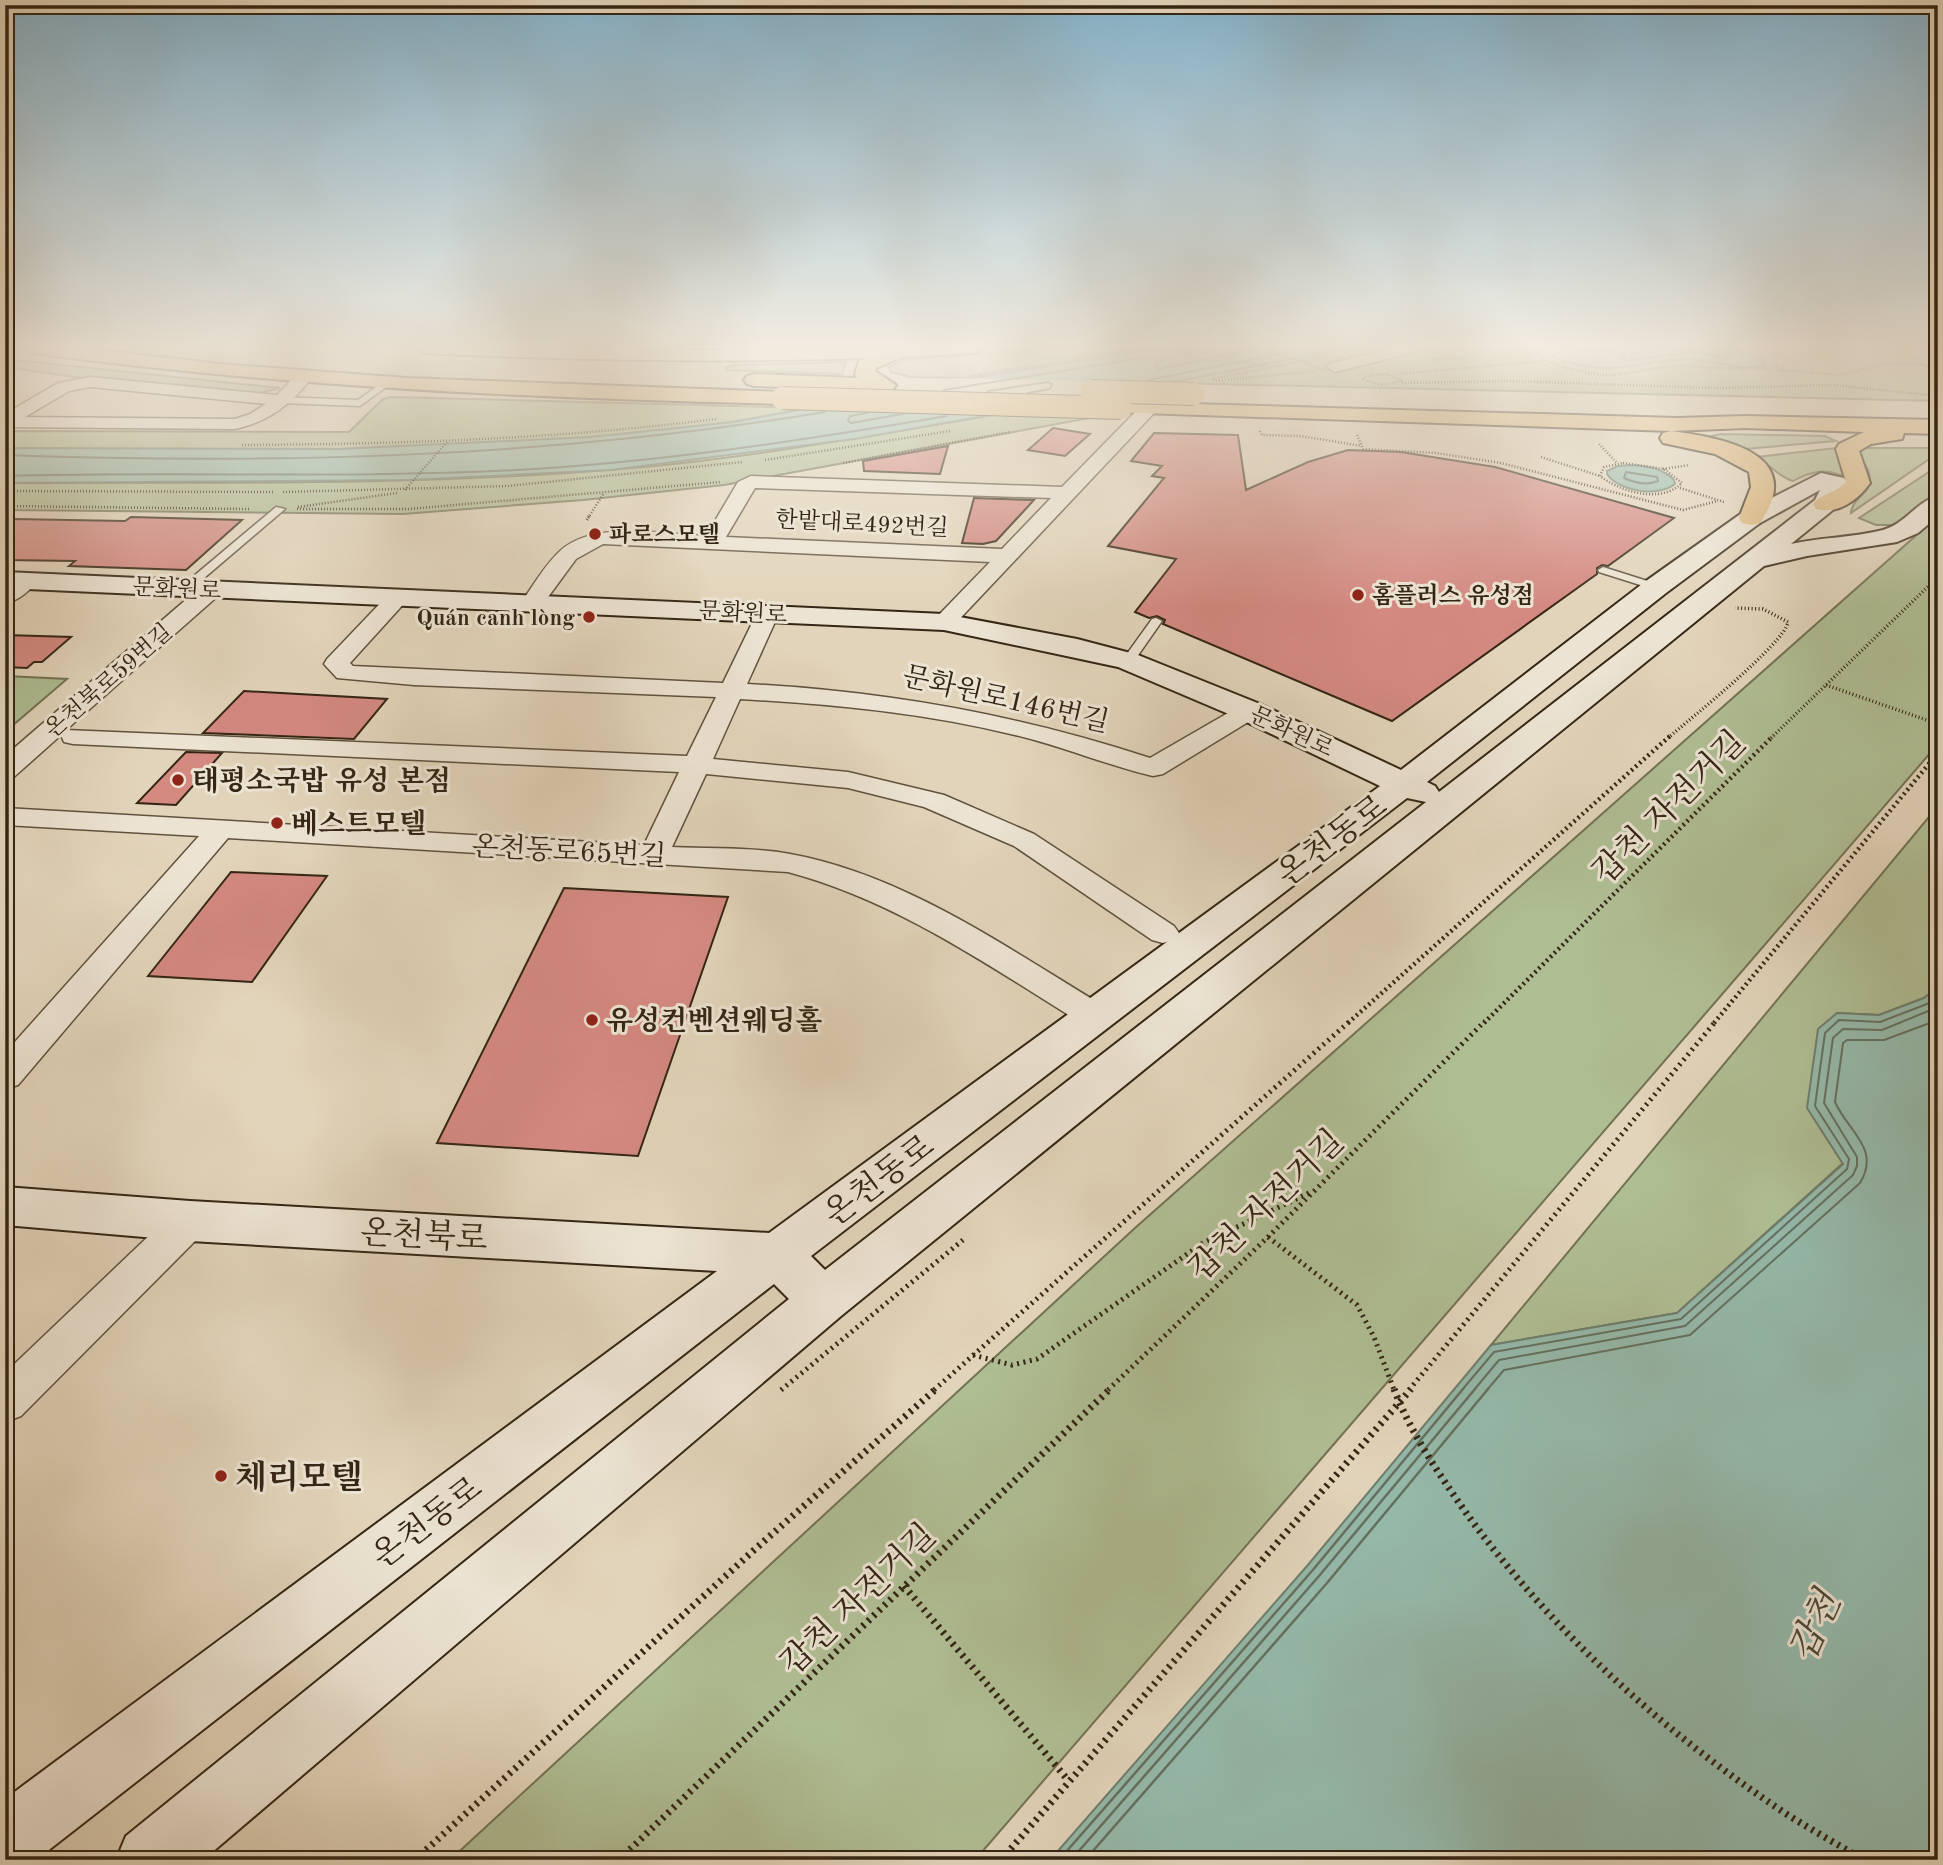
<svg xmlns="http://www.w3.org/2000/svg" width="1943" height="1865" viewBox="0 0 1943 1865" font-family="'Old Standard TT','Noto Serif KR',serif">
	<rect width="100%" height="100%" fill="#e2d4ba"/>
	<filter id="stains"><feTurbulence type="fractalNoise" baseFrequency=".00286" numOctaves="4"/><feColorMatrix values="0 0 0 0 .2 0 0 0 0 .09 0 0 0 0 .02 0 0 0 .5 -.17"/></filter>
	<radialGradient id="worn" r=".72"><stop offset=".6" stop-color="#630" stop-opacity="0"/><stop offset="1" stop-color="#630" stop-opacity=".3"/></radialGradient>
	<!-- green -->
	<path fill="#afbd93" stroke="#727254" stroke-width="2" d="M 1063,347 L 1169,347 L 972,378 L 910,377 L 891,372 L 889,367 L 905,360 Z
		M 1351,347 L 1400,347 L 1325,365 L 1338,372 L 1436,347 L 1938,347 L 1938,401 L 1169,383 Z
		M 5,359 L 280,388 L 256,394 L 74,377 L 5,367 Z
		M 846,362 L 842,374 L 726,370 L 726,367 L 735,365 Z
		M 391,397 L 810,408 C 784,412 758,418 731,422 C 491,455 247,452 5,448 L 5,431 L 349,432 L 383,399 Z
		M 1005,413 L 1095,417 L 724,485 L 583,500 L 403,514 L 5,510 L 5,483 C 206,482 408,486 608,470 C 741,460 874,435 1005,413 Z
		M 1721,434 L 1825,436 L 1836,441 L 1745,449 L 1711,436 Z
		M 1836,448 L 1848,479 C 1829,467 1811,471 1793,481 C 1779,477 1770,465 1757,457 Z
		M 1855,448 L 1938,448 L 1938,453 L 1851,513 C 1852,498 1871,493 1870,479 C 1870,466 1858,459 1855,448 Z
		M 1938,466 L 1938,492 L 1897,525 L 1876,525 L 1859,518 Z
		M 1938,516 L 1938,744 L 975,1860 L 450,1860 L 1135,1228 Z
		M 5,676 L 67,679 L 5,732 Z
		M 1938,806 L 1938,987 L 1924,998 L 1879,1015 L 1837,1013 L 1808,1108 L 1843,1163 L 1677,1313 L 1491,1345 Z"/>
	<!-- water -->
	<path fill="#95b9aa" stroke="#6e7e6e" stroke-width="2" d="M 1169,347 L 1351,347 L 1169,383 L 855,439 L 611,470 L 409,480 L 5,483 L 5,448 L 338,449 L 590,437 L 734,422 L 972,378 Z
		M 1632,347 C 1664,347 1742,341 1766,362 L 1763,366 C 1738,371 1716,361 1692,359 C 1650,357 1625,375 1579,365 C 1570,363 1562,362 1554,356 L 1561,350 L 1604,351 Z
		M 1618,466 C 1637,464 1660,466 1674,480 L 1675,484 C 1658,498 1618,491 1607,474 L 1607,471 Z
		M 1938,987 L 1938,1860 L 1050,1860 L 1307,1566 L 1491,1345 L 1677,1313 L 1843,1164 L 1807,1108 L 1818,1029 L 1837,1013 L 1879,1015 L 1924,998 Z"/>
	<!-- pier -->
	<path fill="#e2d4ba" d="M 955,378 L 1185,384 L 1022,413 L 792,407 Z"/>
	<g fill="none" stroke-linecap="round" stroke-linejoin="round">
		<!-- shore-far1 -->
		<path stroke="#64705f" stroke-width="2" d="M 1164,347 L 1163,357 L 1156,365 L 1159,369 L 1270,347
			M 1627,347 L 1623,358 L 1626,361 L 1692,352 L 1725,358 L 1728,355 L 1726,347
			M 1148,380 L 1316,347
			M 944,390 L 1149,357 L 1156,347
			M 988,391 L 1048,382 L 1052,384 L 1050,389 L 1028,393
			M 867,413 L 850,416 L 848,421 L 851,423 L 903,414
			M 5,455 C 278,465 555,457 825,412
			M 1626,472 L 1657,477 L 1658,481 C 1646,486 1635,483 1624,478 Z
			M 5,476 C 176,471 347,479 517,470 C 662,462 805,440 947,416
			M 1462,1390 L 1494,1352 L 1681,1319 L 1847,1169 L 1849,1159 L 1815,1106 L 1825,1033 L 1839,1020 L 1880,1022 L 1927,1004 L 1938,996
			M 1474,1390 L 1499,1360 L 1685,1326 L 1853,1175 L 1857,1166 L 1857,1157 L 1824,1103 L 1833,1038 L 1843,1029 L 1882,1030 L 1938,1007
			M 1487,1390 L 1504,1370 L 1690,1335 L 1860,1183 C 1881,1148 1848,1132 1835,1102 L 1843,1043 L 1847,1040 L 1884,1040 L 1938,1020"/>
		<!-- shore -->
		<path stroke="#64705f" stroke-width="2.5" d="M 1059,1860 L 1312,1571 L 1463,1389
			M 1071,1860 L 1319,1576 L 1475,1389
			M 1085,1860 L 1327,1583 L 1488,1389"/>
	</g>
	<!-- building -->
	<path fill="#d48981" stroke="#342614" stroke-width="2" d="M 1053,428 L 1090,434 L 1065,456 L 1028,450 Z
		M 1154,433 L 1238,435 L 1246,490 L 1308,462 L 1348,450 L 1401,452 L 1495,467 L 1674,518 L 1608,566 L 1602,565 L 1597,568 L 1597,574 L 1392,721 L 1163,624 L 1165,620 L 1157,616 L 1149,618 L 1135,612 L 1176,559 L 1108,546 L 1164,478 L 1152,476 L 1162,466 L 1131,461 Z
		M 948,446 L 940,474 L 864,471 L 863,461 Z
		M 974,498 L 1034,500 L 996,541 L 983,544 L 962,543 Z
		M 131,517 L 242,520 L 186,570 L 69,566 L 75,561 L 5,560 L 5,525 L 14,519 L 125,521 Z
		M 5,635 L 71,637 L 42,662 L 34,662 L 27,668 L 5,667 Z
		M 244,691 L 387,699 L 354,739 L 203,733 Z
		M 186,752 L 222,753 L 176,805 L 137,803 Z
		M 231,872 L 327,876 L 252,982 L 148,976 Z
		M 564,888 L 728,897 L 638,1156 L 437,1143 Z"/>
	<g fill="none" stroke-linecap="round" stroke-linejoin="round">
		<defs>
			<path id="lane" d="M 386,380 L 389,381 L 389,385 L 360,406 L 280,403 L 276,400 L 280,397 L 358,400 Z
				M 276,507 L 285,509 L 190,590 L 182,590 L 182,586 Z
				M 1603,567 L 1660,585 L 1662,587 L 1656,590 L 1599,572 L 1598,570 Z
				M 1156,618 L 1162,621 L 1132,664 L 1124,664 L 1124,658 L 1152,619 Z"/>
			<path id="street" d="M 1397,347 L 1424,347 L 1422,350 L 1335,372 L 1327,367 L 1329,364 Z
				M 304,372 L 312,377 C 292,404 268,422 235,429 L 5,427 L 5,414 L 58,383 L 90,377 L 277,395 L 298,373 ZM 90,387 L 266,404 L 250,414 L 235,419 L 25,417 L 69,391 Z
				M 1148,404 L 1157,409 L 1154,413 L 952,627 L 936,627 L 932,622 L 990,562 L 603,544 L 576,559 L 540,608 L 524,608 L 521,603 C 533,586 544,566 560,551 C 594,520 662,534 706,536 L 738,482 L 751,476 L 1062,487 L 1142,405 ZM 755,488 L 1051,498 L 1002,549 L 726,537 Z
				M 26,574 L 34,576 L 37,581 C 30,591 17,601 5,604 L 5,586 L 18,576 Z
				M 211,583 L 219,585 L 222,590 L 219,595 L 66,730 L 687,756 L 716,697 L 414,685 L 337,678 L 324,664 L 327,659 L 390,593 L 406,593 L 409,598 L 350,663 L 353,666 L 723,683 L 757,613 L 760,608 L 776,608 L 779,613 L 747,684 C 885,691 1019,715 1150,758 L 1240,706 L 1249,703 L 1258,706 L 1262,711 L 1258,716 L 1163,774 L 1153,776 C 1106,765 1062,746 1015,735 C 925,713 833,704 740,699 L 713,759 L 848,772 L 944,795 L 1034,834 L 1174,926 L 1179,933 L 1174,940 L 1163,943 L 1152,940 L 1014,846 L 924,807 L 848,788 L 706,774 L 672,847 C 711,849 752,847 790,854 C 906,875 1008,949 1107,1008 L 1112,1016 L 1107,1024 L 1095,1028 L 1083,1024 C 989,966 897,901 788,872 L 228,838 L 18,1085 L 5,1089 L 5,1053 L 199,836 L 5,825 L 5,808 L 644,845 L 679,772 L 73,744 L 64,742 L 61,735 L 15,776 L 5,778 L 5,756 L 203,585 Z
				M 190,1205 L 204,1210 L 210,1221 L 204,1232 L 21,1416 L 5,1422 L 5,1373 L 176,1210 Z"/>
			<path id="secondary" d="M 414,347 L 699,350 L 984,347 L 974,353 C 790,364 608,362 424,353 Z
				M 1821,473 L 1844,478 L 1848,483 L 1834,509 L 1791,544 C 1821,537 1853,538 1883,530 C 1905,524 1917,501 1938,496 L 1938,516 L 1918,533 L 1897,542 L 1807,556 L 1764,566 L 841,1316 L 203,1860 L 116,1860 L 126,1836 L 789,1299 L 774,1284 L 36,1860 L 5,1860 L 5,1799 L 717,1271 L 190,1241 L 5,1225 L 5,1187 L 190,1201 L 769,1233 L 1380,786 L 1238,718 L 1118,667 L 944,630 L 5,588 L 5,572 L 944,614 L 1077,639 L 1138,655 L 1260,704 L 1401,770 L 1646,581 L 1742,513 ZM 1820,490 L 1815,500 L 1439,792 L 1435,786 L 1427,782 L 1666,593 L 1760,523 ZM 1407,798 L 1426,802 L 825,1270 L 811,1256 Z"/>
			<path id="primary" d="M 23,347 L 74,347 L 220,364 L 407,378 L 782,392 L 789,394 L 792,398 L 789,402 L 782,404 C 531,398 282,387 33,353 Z
				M 894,347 L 908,347 L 911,351 L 908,355 L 876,368 L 875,371 L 896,385 L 893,389 C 883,392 877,388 867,390 L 754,386 L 747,384 L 744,380 L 747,376 L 754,374 L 857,378 L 855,374 L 859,361 Z
				M 1121,402 L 1677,418 L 1746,416 L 1938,420 L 1938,434 L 1904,433 L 1902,439 L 1871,444 L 1859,451 L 1870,483 C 1858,500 1838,515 1816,509 L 1813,504 C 1820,494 1836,493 1846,482 L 1836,449 L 1839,444 L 1864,432 L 1746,428 L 1671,431 C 1723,438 1808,453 1760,523 L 1751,525 L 1742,523 L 1739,518 L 1751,487 L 1749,472 L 1715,454 L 1663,443 L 1660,438 L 1663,433 L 1671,431 L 1114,412 L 1110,408 L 1114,404 Z"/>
		</defs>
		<!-- lane casing -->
		<use href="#lane" stroke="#60523e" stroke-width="3"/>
		<!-- street casing -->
		<use href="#street" stroke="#60523e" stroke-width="3"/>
		<!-- secondary casing -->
		<use href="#secondary" stroke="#342614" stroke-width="4"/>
		<!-- primary casing -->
		<use href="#primary" stroke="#342614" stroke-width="4"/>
		<!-- path-far4 -->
		<path stroke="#342614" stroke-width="2.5" stroke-dasharray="1 2" stroke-linecap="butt" d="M 1170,347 L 1202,359 L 1268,365
			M 1549,347 L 1537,354 C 1545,366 1597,376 1613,375 C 1636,373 1659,366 1682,366 C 1717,367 1749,372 1784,366 L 1785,359 L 1767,347
			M 1900,347 L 1938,375
			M 1177,349 L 1219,355 L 1240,363
			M 1433,360 L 1462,358 L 1492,347
			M 1777,370 L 1838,375 L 1886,364 L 1938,365
			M 1387,374 L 1403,381 L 1380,385 L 1362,379 L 1370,375 Z
			M 1398,374 L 1543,361
			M 969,376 L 1148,347
			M 1212,379 L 1317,358
			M 1213,381 L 1316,371
			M 1402,383 L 1510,381 L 1715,388 L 1834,385 L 1938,396
			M 1260,431 L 1262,435 L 1301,436 L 1362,446
			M 1357,435 L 1363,449 L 1436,453 L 1501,463 L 1683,510 L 1718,501
			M 1599,444 L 1617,463
			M 242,445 C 401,444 558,439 716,419
			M 1541,457 L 1600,476
			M 765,460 L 950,431
			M 843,463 L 1010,432
			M 1623,463 L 1664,469 L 1682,483 C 1661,504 1621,492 1600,476 L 1604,467 Z
			M 1663,469 L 1689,465
			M 1680,488 L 1724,502
			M 405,490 L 447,442
			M 5,491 L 274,492
			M 283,492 L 508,486 L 742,462
			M 5,506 L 249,509
			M 298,507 L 397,493
			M 297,509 L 408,509 L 721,482
			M 588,518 L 604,493"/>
		<!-- path-far3 -->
		<path stroke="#342614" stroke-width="3.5" stroke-dasharray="1 2.5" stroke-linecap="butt" d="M 587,520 L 589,516
			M 1826,685 L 1938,724
			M 5,694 L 11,698
			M 1668,738 C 1690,719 1785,643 1788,622 L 1763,609 L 1735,608
			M 1771,738 L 1938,577"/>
		<!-- path-far2 -->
		<path stroke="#342614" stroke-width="4.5" stroke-dasharray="2 3.5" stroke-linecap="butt" d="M 1348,1023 L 1670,736
			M 1484,1023 L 1773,736
			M 1714,1023 L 1938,753"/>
		<!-- path-far1 -->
		<path stroke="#342614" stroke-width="5" stroke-dasharray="2 4.5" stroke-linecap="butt" d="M 1268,1237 L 1357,1305 L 1374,1337 L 1394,1390
			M 973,1355 L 1012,1365 L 1037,1359 L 1203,1243 L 1309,1193
			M 781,1390 L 963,1240
			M 934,1390 L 1350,1021
			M 1108,1390 L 1268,1237 L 1485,1021
			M 1409,1390 L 1716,1021"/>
		<!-- path -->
		<path stroke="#342614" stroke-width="7" stroke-dasharray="2.5 5" stroke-linecap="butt" d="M 1394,1389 C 1411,1434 1441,1477 1469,1517 C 1553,1631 1656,1725 1773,1805 C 1802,1825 1834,1842 1864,1860
			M 904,1586 L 1068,1780
			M 415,1860 L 753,1551 L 936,1389
			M 619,1860 L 1110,1389
			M 1001,1860 L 1411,1389"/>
		<!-- lane -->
		<use href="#lane" fill="#ece3d2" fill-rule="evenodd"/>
		<!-- street -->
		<use href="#street" fill="#ece3d2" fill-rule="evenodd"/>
		<!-- secondary -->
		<use href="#secondary" fill="#ece3d2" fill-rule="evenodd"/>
		<!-- primary -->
		<use href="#primary" fill="#e1ba7d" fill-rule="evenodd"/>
		<defs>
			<path id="primary-bridge" d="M 1091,391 L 1194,394
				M 782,398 L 1121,408"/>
		</defs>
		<!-- primary-bridge casing -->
		<use href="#primary-bridge" stroke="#342614" stroke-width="24" stroke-linecap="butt"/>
		<!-- path-bridge -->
		<path stroke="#342614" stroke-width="2.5" stroke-dasharray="1 2" stroke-linecap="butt" d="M 1259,347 L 1325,370"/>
		<!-- primary-bridge -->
		<use href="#primary-bridge" stroke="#e1ba7d" stroke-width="22"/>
	</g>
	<!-- sky -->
	<linearGradient id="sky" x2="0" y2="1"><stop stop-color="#87b6cf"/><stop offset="0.57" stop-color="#f2ece0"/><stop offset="1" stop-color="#f2ece0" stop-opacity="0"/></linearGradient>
	<rect width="1943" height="608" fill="url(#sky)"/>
	<!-- markers -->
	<g fill="#8f2418" stroke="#ece3d2" stroke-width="2.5">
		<circle cx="595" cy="534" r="7"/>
		<circle cx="1358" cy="595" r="7"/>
		<circle cx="589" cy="617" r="7"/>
		<circle cx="178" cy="780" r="7"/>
		<circle cx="277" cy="823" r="7"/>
		<circle cx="592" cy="1020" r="7"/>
		<circle cx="221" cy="1476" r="7"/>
	</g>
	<g text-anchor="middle" stroke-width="6" stroke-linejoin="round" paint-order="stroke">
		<!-- far-street labels -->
		<g font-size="23" fill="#342614" stroke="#ece3d2">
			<text transform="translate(862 523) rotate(3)" y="8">한밭대로492번길</text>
			<text transform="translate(177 588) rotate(3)" y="8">문화원로</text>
			<text transform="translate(743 612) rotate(3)" y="8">문화원로</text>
			<text transform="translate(108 680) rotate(-41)" y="8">온천북로59번길</text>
			<text transform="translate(1292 731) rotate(25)" y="8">문화원로</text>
		</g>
		<!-- far-poi labels -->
		<g font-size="23" font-weight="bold" fill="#342614" stroke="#ece3d2" text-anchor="start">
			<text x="609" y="542">파로스모텔</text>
			<text x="1372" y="603">홈플러스 유성점</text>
			<text x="575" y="625" text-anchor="end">Quán canh lòng</text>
		</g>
		<!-- street labels -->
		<g font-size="28" fill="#342614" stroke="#ece3d2">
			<text transform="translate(1006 698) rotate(13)" y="10">문화원로146번길</text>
			<text transform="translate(569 850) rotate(3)" y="10">온천동로65번길</text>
		</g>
		<!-- poi labels -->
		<g font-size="28" font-weight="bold" fill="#342614" stroke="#ece3d2" text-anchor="start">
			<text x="192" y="790">태평소국밥 유성 본점</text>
			<text x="291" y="833">베스트모텔</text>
			<text x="606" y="1030">유성컨벤션웨딩홀</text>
		</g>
		<!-- near-street labels -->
		<g font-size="33" fill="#342614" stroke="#ece3d2">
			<text transform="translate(1668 806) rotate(-45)" y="12">갑천 자전거길</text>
			<text transform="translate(1331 839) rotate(-37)" y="12">온천동로</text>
			<text transform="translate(878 1179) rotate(-37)" y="12">온천동로</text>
			<text transform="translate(1265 1204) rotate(-44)" y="12">갑천 자전거길</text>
			<text transform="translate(424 1234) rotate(3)" y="12">온천북로</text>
			<text transform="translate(426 1521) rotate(-37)" y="12">온천동로</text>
			<text transform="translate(857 1598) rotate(-44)" y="12">갑천 자전거길</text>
		</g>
		<!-- near-poi labels -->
		<g font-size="33" font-weight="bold" fill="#342614" stroke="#ece3d2" text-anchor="start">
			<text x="235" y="1488">체리모텔</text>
		</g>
		<!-- near-water labels -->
		<g font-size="37" font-style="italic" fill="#4c4b3a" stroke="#ece3d2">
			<text transform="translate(1814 1626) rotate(-65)" y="13">갑천</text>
		</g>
	</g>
	<!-- margin -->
	<rect width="1943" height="1865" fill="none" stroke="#e2d4ba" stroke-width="28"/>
	<rect x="7" y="7" width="1929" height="1851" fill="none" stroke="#342614" stroke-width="3.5"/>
	<rect x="14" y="14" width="1915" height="1837" fill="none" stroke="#342614" stroke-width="2"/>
	<rect width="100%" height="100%" filter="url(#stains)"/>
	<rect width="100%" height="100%" fill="url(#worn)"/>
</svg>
